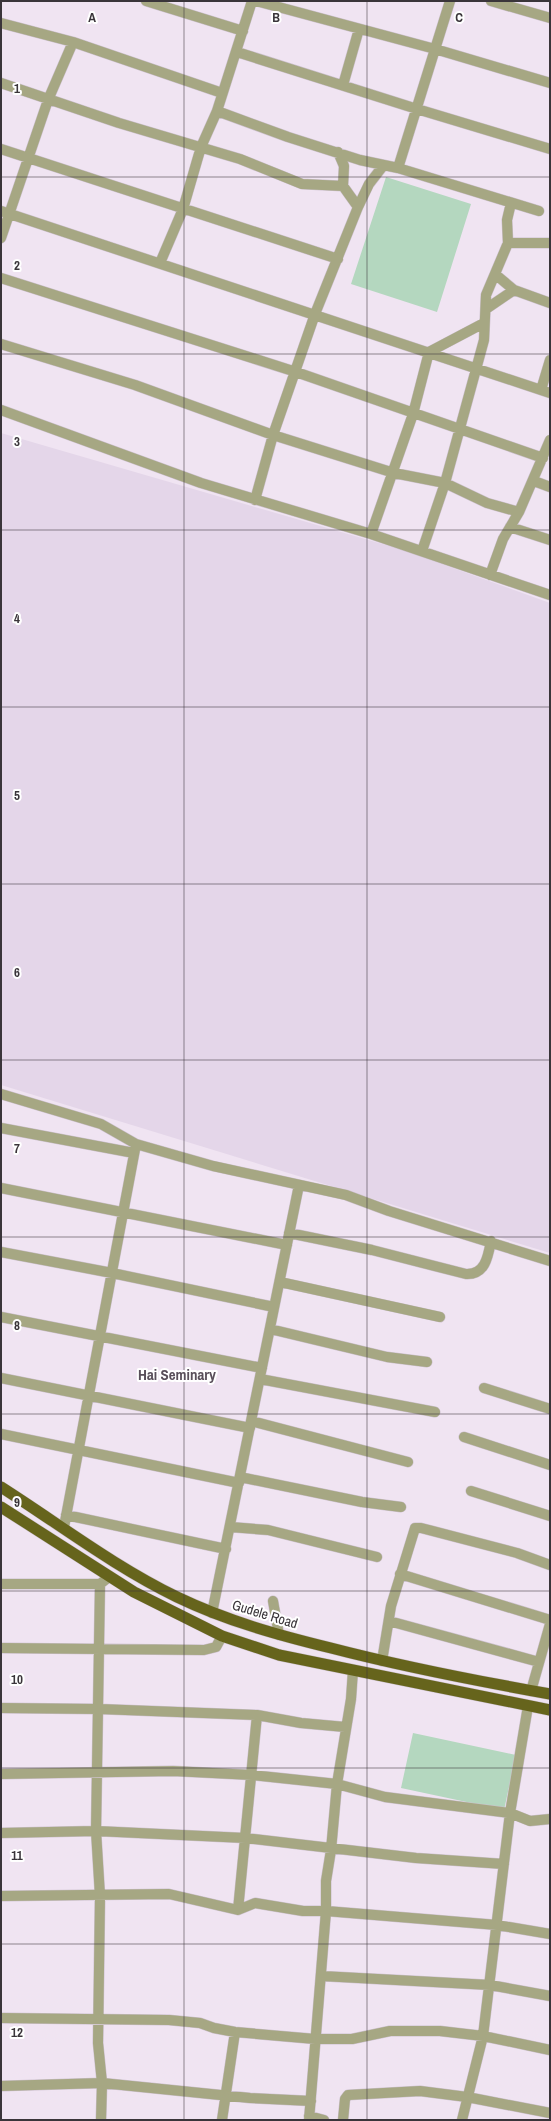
<svg xmlns="http://www.w3.org/2000/svg" width="551" height="2121" viewBox="0 0 551 2121" font-family="'Archivo Narrow',sans-serif">
	<rect width="100%" height="100%" fill="#f0e4f2"/>
	<!-- education -->
	<path fill="#e4d6e9" d="M 1,433 L 403,550 L 550,603 L 550,1253 L 1,1085 Z"/>
	<!-- green -->
	<path fill="#b4d7bf" d="M 386,177 L 471,204 L 437,312 L 351,284 Z
		M 413,1733 L 516,1755 L 504,1810 L 401,1788 Z"/>
	<g fill="none" stroke-linecap="round" stroke-linejoin="round">
		<defs>
			<path id="minor" d="M 146,1 L 243,31
				M 256,1 L 435,49 L 550,83
				M 491,1 L 550,18
				M 1,23 L 73,42 L 222,93
				M 237,52 L 417,109 L 550,149
				M 1,83 L 119,123 L 240,159 L 302,184 L 343,186 L 358,207
				M 343,85 L 359,29
				M 217,111 L 288,137 L 360,160 L 398,168 L 539,211
				M 1,149 L 338,259
				M 338,152 L 344,166 L 343,186
				M 398,168 L 450,1
				M 1,211 L 550,393
				M 1,238 L 48,100 L 73,42
				M 508,243 L 550,243
				M 160,263 L 183,209 L 201,147 L 217,111 L 252,1
				M 495,274 L 514,290 L 550,303
				M 1,278 L 296,372 L 543,458
				M 486,309 L 514,290
				M 1,344 L 135,385 L 273,435 L 394,473 L 445,483 L 487,503 L 519,512
				M 541,390 L 550,360
				M 1,410 L 201,483 L 371,534 L 550,595
				M 534,481 L 550,487
				M 255,500 L 273,435 L 315,314 L 358,207 L 369,184 L 383,166
				M 510,527 L 550,540
				M 371,534 L 413,414 L 429,352 L 484,323
				M 422,551 L 445,483 L 484,340 L 486,295 L 508,243 L 507,220 L 511,203
				M 490,575 L 503,539 L 519,512 L 550,440
				M 1,1094 L 101,1124 L 136,1144 L 213,1166 L 346,1195 L 389,1211 L 550,1261
				M 1,1128 L 134,1153
				M 1,1188 L 287,1245
				M 289,1233 L 372,1250 L 466,1274 C 485,1275 488,1257 491,1241
				M 1,1252 L 112,1273 L 274,1307
				M 280,1282 L 440,1317
				M 1,1317 L 262,1368
				M 270,1329 L 387,1357 L 427,1362
				M 1,1378 L 250,1428
				M 260,1379 L 435,1412
				M 484,1388 L 550,1409
				M 251,1421 L 408,1462
				M 1,1434 L 239,1483
				M 464,1437 L 550,1465
				M 240,1477 L 362,1502 L 401,1507
				M 471,1491 L 550,1516
				M 66,1515 L 226,1549
				M 64,1527 L 136,1144
				M 230,1527 L 268,1530 L 377,1557
				M 400,1574 L 550,1620
				M 1,1584 L 100,1584
				M 273,1601 L 279,1635
				M 212,1613 L 299,1185
				M 389,1621 L 539,1662
				M 1,1648 L 204,1650 L 216,1647 L 222,1636
				M 382,1661 L 391,1606 L 415,1528 L 421,1528 L 517,1553 L 550,1565
				M 531,1691 L 550,1624
				M 1,1708 L 99,1709 L 257,1715 L 301,1723 L 345,1727
				M 1,1774 L 173,1771 L 252,1775 L 337,1784 L 385,1797 L 510,1813 L 530,1821 L 550,1819
				M 1,1833 L 96,1831 L 245,1838 L 416,1858 L 504,1864
				M 1,1896 L 169,1894 L 238,1910 L 255,1903 L 303,1911 L 326,1911 L 497,1925 L 550,1934
				M 238,1910 L 257,1715
				M 321,1976 L 490,1985 L 550,1996
				M 1,2018 L 169,2020 L 200,2023 L 214,2028 L 235,2032 L 315,2039 L 352,2039 L 390,2031 L 440,2031 L 483,2036 L 550,2050
				M 1,2086 L 102,2083 L 250,2098 L 311,2101
				M 309,2116 L 324,2120
				M 101,2120 L 102,2083 L 98,2043 L 100,1896 L 96,1831 L 100,1584 L 109,1577
				M 222,2120 L 235,2032
				M 309,2120 L 326,1911 L 326,1881 L 331,1850 L 337,1784 L 351,1699 L 353,1670
				M 343,2120 L 345,2099 L 348,2095 L 420,2091 L 467,2097 L 550,2113
				M 462,2120 L 483,2036 L 510,1813 L 528,1706"/>
			<path id="trunk" d="M 1,1487 C 59,1524 115,1567 177,1597 C 227,1621 278,1635 331,1648 C 404,1667 477,1681 550,1694
				M 1,1507 L 134,1592 L 222,1636 L 279,1655 L 550,1710"/>
		</defs>
		<!-- minor casing -->
		<use href="#minor" stroke="#ccc1cd" stroke-width="11"/>
		<!-- trunk casing -->
		<use href="#trunk" stroke="#ccc1cd" stroke-width="12"/>
		<!-- minor -->
		<use href="#minor" stroke="#a6a783" stroke-width="10"/>
		<!-- trunk -->
		<use href="#trunk" stroke="#66641c" stroke-width="11"/>
	</g>
	<!-- grid -->
	<path fill="none" stroke="#3a353a" stroke-width="1" stroke-opacity="0.55" d="M 184,1 L 184,2120M 367,1 L 367,2120M 1,177 L 550,177M 1,354 L 550,354M 1,530 L 550,530M 1,707 L 550,707M 1,884 L 550,884M 1,1060 L 550,1060M 1,1237 L 550,1237M 1,1414 L 550,1414M 1,1591 L 550,1591M 1,1768 L 550,1768M 1,1944 L 550,1944"/>
	<g text-anchor="middle" stroke-width="4" stroke-linejoin="round" paint-order="stroke">
		<!-- street labels -->
		<g font-size="14" fill="#3a353a" stroke="#fff">
			<text transform="translate(265 1614) rotate(17)" y="5">Gudele Road</text>
		</g>
		<!-- neighbourhood labels -->
		<g font-size="15" font-weight="bold" fill="#594f5a" stroke="#fff">
			<text x="177" y="1380">Hai Seminary</text>
		</g>
	</g>
	<g font-size="13" text-anchor="middle" font-weight="bold" fill="#3a353a" stroke="#fff" stroke-width="4" stroke-linejoin="round" paint-order="stroke">
		<text x="92" y="22">A</text>
		<text x="276" y="22">B</text>
		<text x="459" y="22">C</text>
		<text x="17" y="93">1</text>
		<text x="17" y="270">2</text>
		<text x="17" y="446">3</text>
		<text x="17" y="623">4</text>
		<text x="17" y="800">5</text>
		<text x="17" y="977">6</text>
		<text x="17" y="1153">7</text>
		<text x="17" y="1330">8</text>
		<text x="17" y="1507">9</text>
		<text x="17" y="1684">10</text>
		<text x="17" y="1860">11</text>
		<text x="17" y="2037">12</text>
	</g>
	<!-- border -->
	<rect width="551" height="2121" fill="none" stroke="#3a353a" stroke-width="4"/>
</svg>
